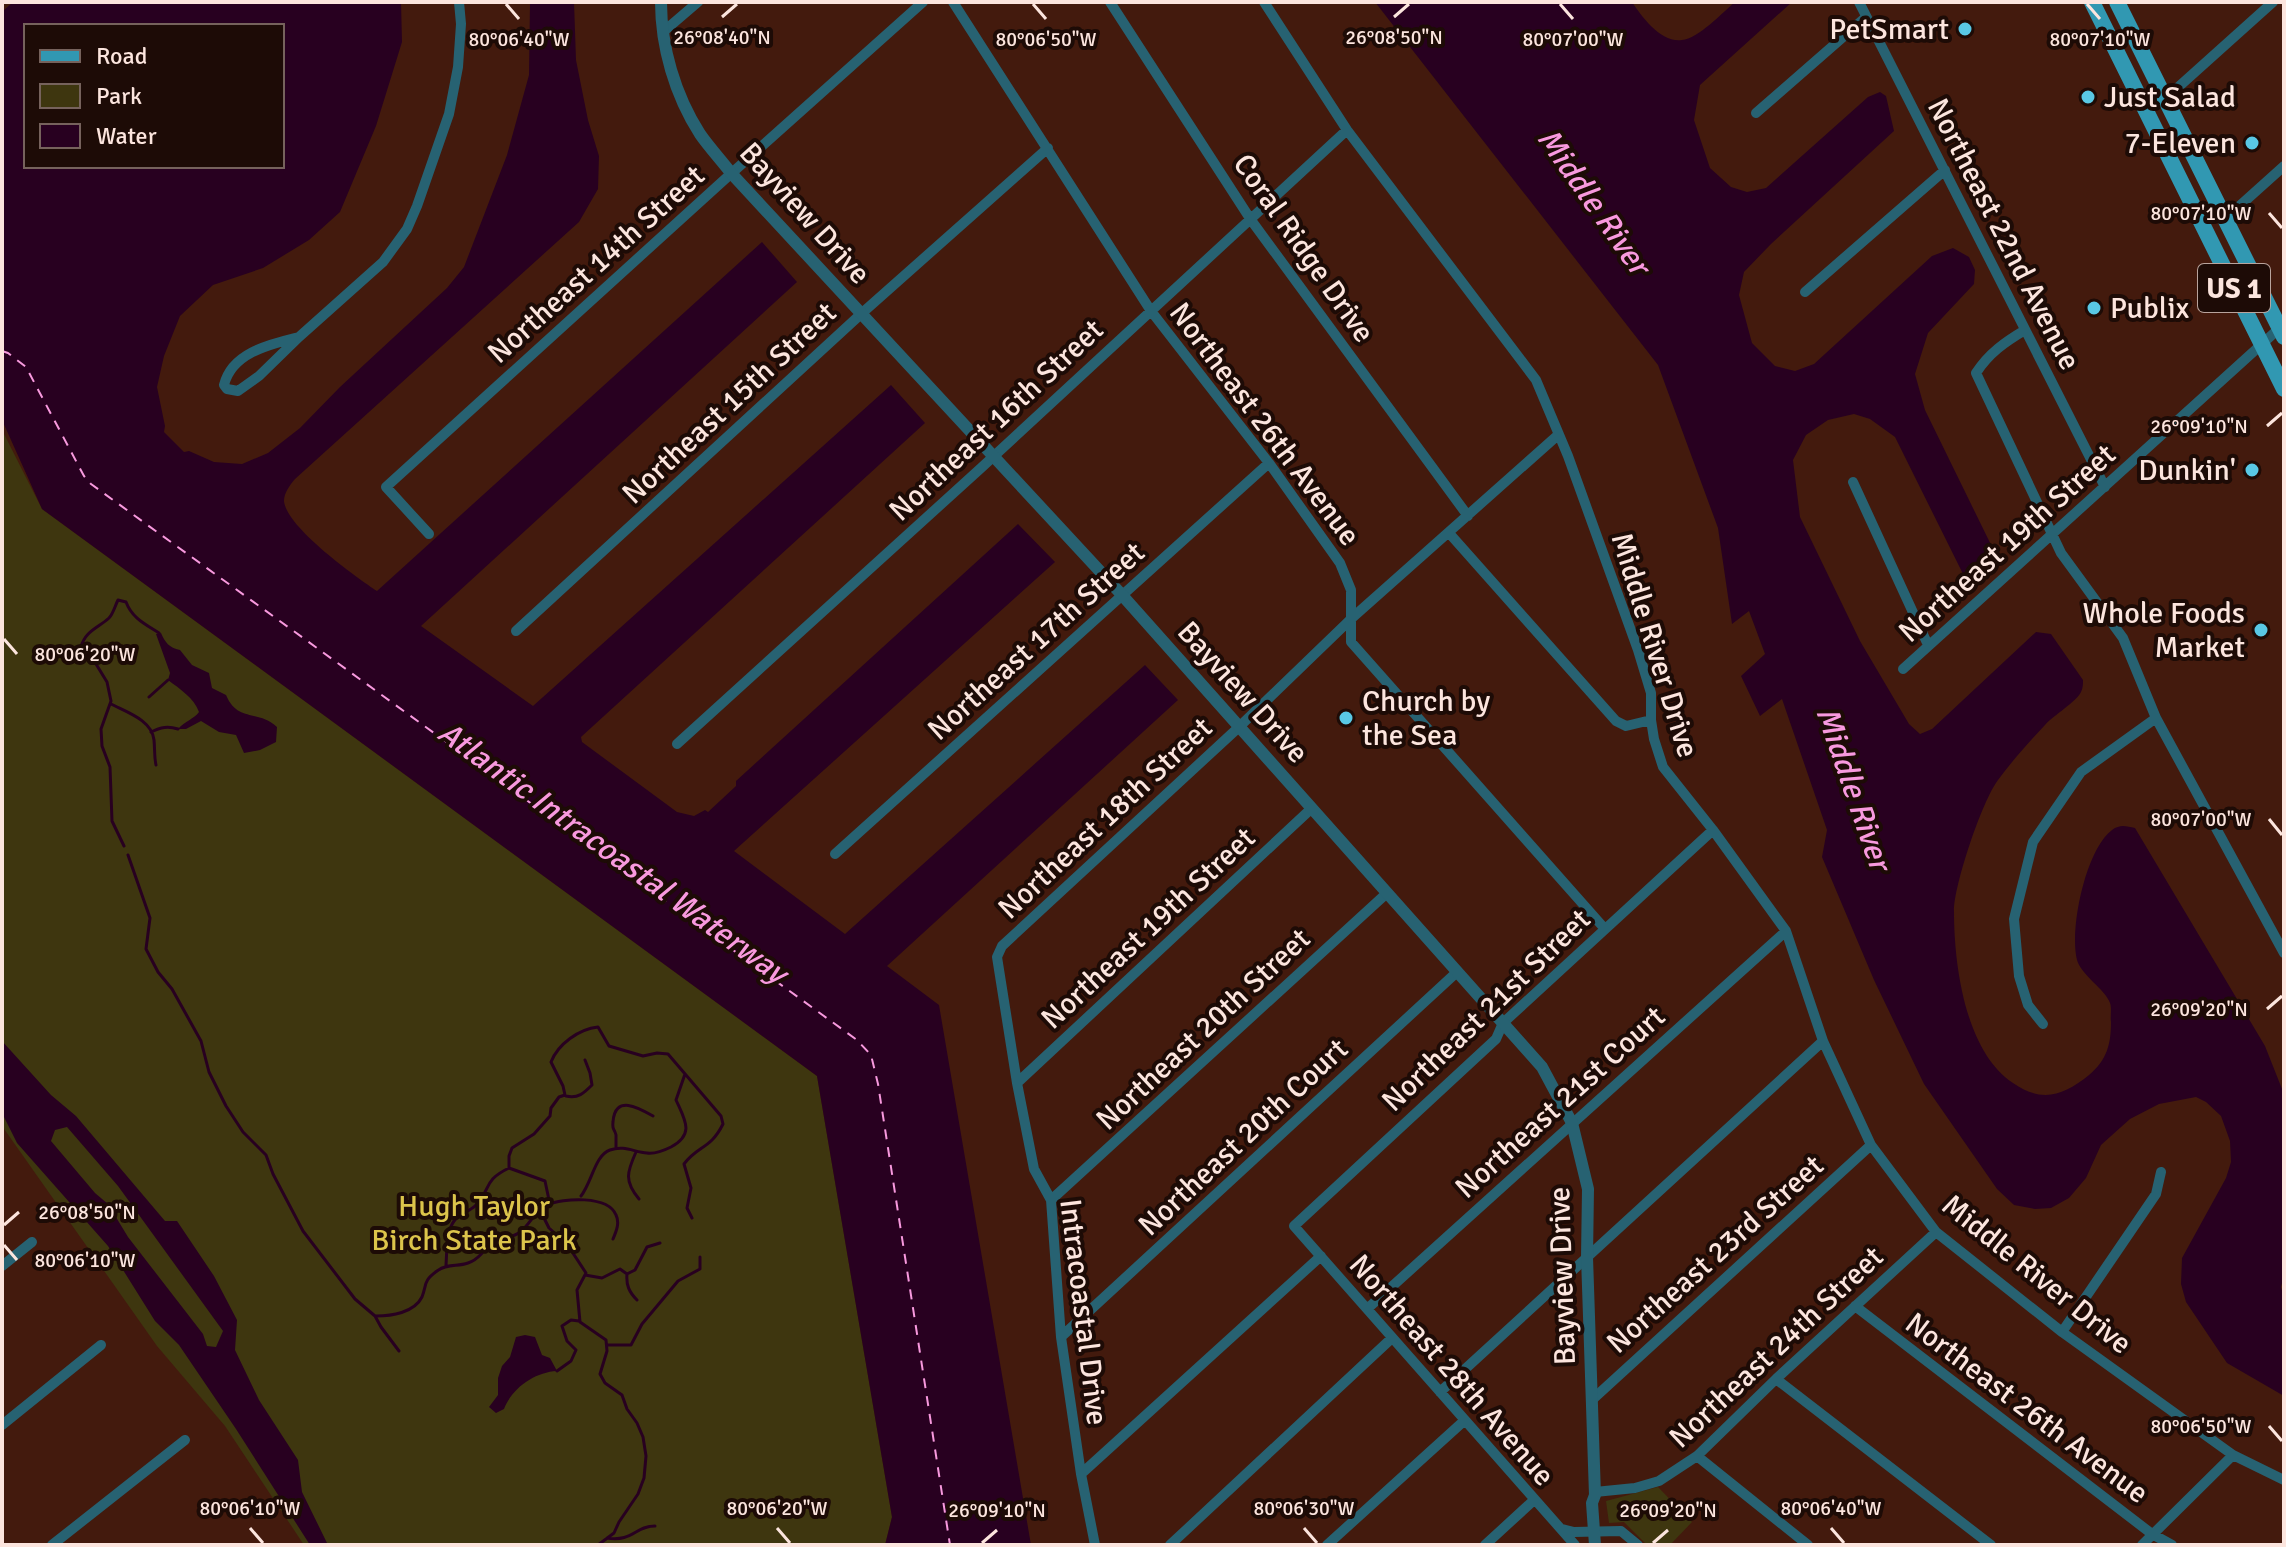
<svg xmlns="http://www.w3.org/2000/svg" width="2286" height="1547" viewBox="0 0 2286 1547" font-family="Signika,sans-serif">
	<rect width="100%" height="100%" fill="#431a0d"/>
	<!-- green -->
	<path fill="#3e360f" d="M 2,430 L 42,509 L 817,1076 L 892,1517 L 885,1545 L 304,1545 L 225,1426 L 157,1346 L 2,1126 Z
		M 1658,1487 L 1692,1522 L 1670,1545 L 1647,1545 L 1624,1522 L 1609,1523 L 1606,1501 Z"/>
	<!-- water -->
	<path fill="#280020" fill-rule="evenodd" d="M 13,2 L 401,2 L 402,42 L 376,126 L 340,212 L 309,240 L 263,268 L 213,285 L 180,316 L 164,356 L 157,387 L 165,426 L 164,432 L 184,452 L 189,451 L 214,462 L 242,464 L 268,453 L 300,428 L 340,387 L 447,288 L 464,267 L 507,155 L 529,75 L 530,2 L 574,2 L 576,60 L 588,120 L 599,156 L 598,189 L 579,222 L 295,479 C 290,485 284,493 284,501 C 286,527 356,577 377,591 L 762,242 L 797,282 L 421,626 L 533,706 L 891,385 L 925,423 L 581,737 L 582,742 L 677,812 L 694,816 L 705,810 L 708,812 L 736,786 L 736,781 L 1018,524 L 1055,562 L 734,851 L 845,934 L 1145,665 L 1178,700 L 887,966 L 939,1005 L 1031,1545 L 885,1545 L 892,1517 L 817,1076 L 42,509 L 2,420 L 2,12 ZM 26,26 L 282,26 L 282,166 L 26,166 Z
		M 1375,2 L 1632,2 C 1642,17 1661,43 1682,40 C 1698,39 1723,12 1735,2 L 1792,2 L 1700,85 L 1694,120 L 1710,168 L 1731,187 L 1747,192 L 1766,188 L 1868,97 L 1880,92 L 1886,96 L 1894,131 L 1771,244 L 1744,272 L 1739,295 L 1752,343 L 1775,366 L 1795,371 L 1814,364 L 1932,256 L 1953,248 L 1969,257 L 1975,270 L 1974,284 L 1928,333 L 1915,374 L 1925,410 L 1995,553 L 1993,562 L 1967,582 L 1895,437 L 1870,419 L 1854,414 L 1828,420 L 1806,435 L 1793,460 L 1800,517 L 1860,641 L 1909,724 L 1920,734 L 1932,729 L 2036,632 L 2051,634 L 2083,680 C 2083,684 2083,688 2081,692 C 2076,702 2054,715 2045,725 C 2029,742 2012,761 1998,780 C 1982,801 1954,885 1954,911 C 1954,965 1965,1051 2013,1083 C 2042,1103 2063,1096 2089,1075 C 2107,1060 2111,1044 2111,1022 C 2110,1017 2112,1008 2110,1003 C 2105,989 2081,975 2077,960 C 2069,929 2086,849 2112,830 C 2120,824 2126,826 2135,828 L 2265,1046 L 2284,1094 L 2284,1275 L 2281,1287 L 2284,1298 L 2284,1396 L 2227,1363 L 2186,1302 L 2181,1284 L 2182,1258 L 2226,1178 L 2231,1162 L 2230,1141 L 2221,1116 L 2206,1102 L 2196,1097 L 2159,1104 L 2130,1119 L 2101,1145 L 2086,1178 L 2069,1198 L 2051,1208 L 2035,1209 L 2014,1205 L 1997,1189 L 1924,1084 L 1874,980 L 1822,857 L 1827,830 L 1782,699 L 1760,716 L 1741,676 L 1765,654 L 1749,611 L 1732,624 L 1718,528 L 1658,365 Z
		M 161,633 C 165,642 169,648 180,650 L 192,665 L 209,673 L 212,688 L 226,695 C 238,723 258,709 277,727 L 276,742 L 260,750 L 244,753 L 236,735 L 219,732 L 201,721 L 186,729 L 178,729 C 185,721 194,719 199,712 C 194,698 180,689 168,680 L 170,673 L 156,634 Z
		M 2,1041 L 51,1095 L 76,1116 L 165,1221 L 177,1221 L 214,1276 L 237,1320 L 235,1350 L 259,1400 L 298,1460 L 302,1492 L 328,1545 L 310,1545 L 236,1429 L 179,1345 L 155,1321 L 108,1246 L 17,1143 L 2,1113 ZM 67,1127 L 118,1186 L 223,1331 L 216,1347 L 207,1346 L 203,1334 L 128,1237 L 108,1204 L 95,1193 L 51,1141 L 55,1130 Z
		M 525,1335 L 535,1337 L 542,1355 L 550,1358 L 557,1371 C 535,1372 512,1388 504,1409 L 496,1413 L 489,1407 L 498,1395 L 498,1378 L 502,1366 L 510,1357 L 516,1337 Z"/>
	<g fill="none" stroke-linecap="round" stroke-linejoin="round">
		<!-- stream -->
		<path stroke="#280020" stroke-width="3" d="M 149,697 L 168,680
			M 111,704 C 126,712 152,720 154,740 C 155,749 154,756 156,765
			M 151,732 C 161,727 168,726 178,729
			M 124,846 L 112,821 L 110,767 L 102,746 L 101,729 L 111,701 L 107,682 L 96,664 L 81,647 C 85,631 98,628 109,618 C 113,614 115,606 118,600 L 126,602 C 132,618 145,624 159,633
			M 128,855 L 150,918 L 146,949 L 158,972 L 172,989 L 201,1041 L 209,1072 L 226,1106 L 243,1132 L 266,1155 L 273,1174 L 303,1231 L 355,1299 L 375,1316 L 381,1327 L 399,1351
			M 566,1096 C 578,1099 584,1093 592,1085 L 590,1073 L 585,1060
			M 616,1148 C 616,1146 616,1137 616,1135 C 614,1127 612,1131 613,1122 C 615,1094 639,1108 653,1116
			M 636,1152 C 627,1172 624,1181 639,1199
			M 509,1168 L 509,1156 L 512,1148 L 534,1134 L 550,1116 L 551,1108 L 559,1097 L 565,1095 L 563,1086 L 551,1062 C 558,1044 579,1029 598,1027 L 609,1046 L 643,1056 L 657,1053 L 668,1054 L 721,1116 L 723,1124 C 710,1150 698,1145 684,1164 L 691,1188 L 687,1208 L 692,1218
			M 581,1196 C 592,1182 595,1155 610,1150 C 624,1145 634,1152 647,1153 C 655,1154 663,1151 671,1147 C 695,1134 685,1120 676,1100 L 685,1074
			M 446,1265 C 447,1252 446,1232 454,1221 C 459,1214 470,1211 475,1206 C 492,1189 482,1181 509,1168 L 545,1181 L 549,1200 L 544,1218 L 549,1228 L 567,1244 L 586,1273 L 577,1290 L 580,1322 L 606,1340 L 607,1351 L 600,1374 L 605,1383 L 622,1395 L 627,1409 L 637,1423 L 643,1437 L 646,1456 L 644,1478 L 638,1494 L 619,1522 L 614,1533 L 598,1545
			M 627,1274 L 635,1270 L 647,1247 L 660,1243
			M 585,1275 L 602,1278 L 620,1269 L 627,1274 C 626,1285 629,1292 637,1300
			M 376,1316 C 391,1316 414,1313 422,1297 C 427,1284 423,1281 437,1271 C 448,1263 457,1267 468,1263 C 478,1260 485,1250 491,1241 C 501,1238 511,1239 520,1232 C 530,1225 535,1210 547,1205 C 563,1198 608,1195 616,1215 C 620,1223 616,1232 613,1239
			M 608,1345 L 631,1345 L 642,1324 L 678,1281 L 700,1269 L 700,1257
			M 557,1371 L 571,1361 L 576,1350 L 567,1341 L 562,1326 L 571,1320 L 579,1321
			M 607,1538 C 633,1542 635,1526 655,1526"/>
		<!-- ferry -->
		<path stroke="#f899de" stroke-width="2" stroke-dasharray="10 8" stroke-linecap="butt" d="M 2,351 L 8,353 L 26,367 L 84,476 L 91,484 L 857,1040 L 871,1055 L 878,1084 L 950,1545"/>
		<!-- minor -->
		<path stroke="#276272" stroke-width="10" d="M 953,2 L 1151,311 L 1269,463 L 1340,563 L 1351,590 L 1351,642 L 1605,929
			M 1110,2 L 1251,220 L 1468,516
			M 1264,2 L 1347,130 L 1536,380 L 1568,456 L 1638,650 L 1651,693 L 1651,720 L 1654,739 L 1663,767 L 1713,830 L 1786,931 L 1823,1041 L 1871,1145 L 1936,1232 L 2062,1332 L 2233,1455 L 2284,1480
			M 1859,2 L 2105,487
			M 663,32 L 698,2
			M 2165,99 L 2273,2
			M 1756,113 L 1866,17
			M 2225,219 L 2284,166
			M 1805,292 L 1945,170
			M 2025,330 C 2005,342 1989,353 1976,373 L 2061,553 L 2123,638 L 2156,718 L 2284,953
			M 299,337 C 271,344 232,352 224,385 L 227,389 L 238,391 L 259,376 L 299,337 L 383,262 L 407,229 L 417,206 L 449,114 L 458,67 L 461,24 L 459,2
			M 1853,482 L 1928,645
			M 1449,533 L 1616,721 L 1626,726 L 1651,720
			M 429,534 L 386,487 L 724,180 L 923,2
			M 516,631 L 861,314 L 1048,148
			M 1903,669 L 2283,325
			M 677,744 L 981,468 L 1347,130
			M 835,854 L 1269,463
			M 2043,1024 L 2028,1005 L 2019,976 L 2014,919 L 2033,842 L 2081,772 L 2156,718
			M 1017,1083 L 1312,808
			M 1051,1200 L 1387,893
			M 2,1266 L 32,1242
			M 1855,1306 L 2152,1534 L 2172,1545
			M 1367,1309 L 1786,931
			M 2062,1332 L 2156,1194 L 2161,1172
			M 1061,1337 L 1457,972
			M 1776,1379 L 1991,1545
			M 1440,1392 L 1823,1041
			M 1593,1399 L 1871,1145
			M 2,1425 L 101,1345
			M 1697,1456 L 1808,1545
			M 1081,1474 L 1321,1256
			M 1595,1492 L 1635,1488 L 1659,1481 L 1697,1456 L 1776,1379 L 1936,1232
			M 1562,1529 L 1574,1532 L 1621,1531 L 1638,1545
			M 52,1545 L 185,1440
			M 1095,1545 L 1081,1474 L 1061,1337 L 1051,1200 L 1034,1169 L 1017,1083 L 997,957 L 1002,946 L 1239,727 L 1352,618 L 1558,435
			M 1170,1545 L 1392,1338
			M 1327,1545 L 1465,1420
			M 1485,1545 L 1534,1500
			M 1575,1545 L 1294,1226 L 1496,1039 L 1503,1023 L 1713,830
			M 2142,1545 L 2233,1455"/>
		<!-- tertiary -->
		<path stroke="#276272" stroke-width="12" d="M 661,2 C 661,47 675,95 700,134 C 709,147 721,160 731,173 L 1122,595 L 1542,1067 L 1572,1123 L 1588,1189 L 1587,1257 L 1595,1495 L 1592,1503 L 1595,1545"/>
		<!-- primary -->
		<path stroke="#3198b2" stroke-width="16" d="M 2092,2 L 2284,389
			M 2117,2 L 2284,337"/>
	</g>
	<!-- ticks -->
	<path fill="none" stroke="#fce5de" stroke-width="3" d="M 506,4 L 519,19M 1033,4 L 1046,19M 1560,4 L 1573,19M 2087,4 L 2100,19M 722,17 L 737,4M 1394,17 L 1409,4M 2269,213 L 2282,228M 2267,426 L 2282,413M 4,639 L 17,654M 2269,819 L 2282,835M 2267,1009 L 2282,996M 4,1225 L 19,1212M 4,1245 L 17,1260M 2269,1426 L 2282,1441M 250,1528 L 263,1543M 777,1528 L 790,1543M 1304,1528 L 1317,1543M 1831,1528 L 1844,1543M 982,1543 L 997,1530M 1653,1543 L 1668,1530"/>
	<!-- markers -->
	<g fill="#59c8e5" stroke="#1d0b06" stroke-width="3">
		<circle cx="1965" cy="29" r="8"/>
		<circle cx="2088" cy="97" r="8"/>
		<circle cx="2252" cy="143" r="8"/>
		<circle cx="2094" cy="308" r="8"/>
		<circle cx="2252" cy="470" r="8"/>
		<circle cx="2261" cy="630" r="8"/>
		<circle cx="1346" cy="718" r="8"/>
	</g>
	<g text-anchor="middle" stroke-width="8" stroke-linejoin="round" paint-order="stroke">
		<!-- shield labels -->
		<rect fill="#1d0b06" stroke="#b9a49d" stroke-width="2" x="2198" y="264" width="72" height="48" rx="6"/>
		<g font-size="28" font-weight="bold" fill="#fce5de">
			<text x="2234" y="298">US 1</text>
		</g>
		<!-- poi labels -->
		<g font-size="30" fill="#fce5de" stroke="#1d0b06" text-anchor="end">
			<text x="1949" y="39">PetSmart</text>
			<text x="2104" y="107" text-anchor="start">Just Salad</text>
			<text x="2236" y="153">7-Eleven</text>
			<text x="2110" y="318" text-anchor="start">Publix</text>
			<text x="2236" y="480">Dunkin'</text>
			<text x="2245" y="623">Whole Foods<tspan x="2245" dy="34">Market</tspan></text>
			<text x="1362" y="711" text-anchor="start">Church by<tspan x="1362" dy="34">the Sea</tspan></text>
		</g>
		<!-- street labels -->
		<g font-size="30" fill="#fce5de" stroke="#1d0b06">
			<text transform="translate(805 213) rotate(48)" y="10">Bayview Drive</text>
			<text transform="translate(2004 234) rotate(63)" y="10">Northeast 22nd Avenue</text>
			<text transform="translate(1304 248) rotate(55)" y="10">Coral Ridge Drive</text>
			<text transform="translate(596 264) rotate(-42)" y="10">Northeast 14th Street</text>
			<text transform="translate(729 403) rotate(-43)" y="10">Northeast 15th Street</text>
			<text transform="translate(996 420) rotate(-43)" y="10">Northeast 16th Street</text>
			<text transform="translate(1265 424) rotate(53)" y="10">Northeast 26th Avenue</text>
			<text transform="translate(2007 543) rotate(-42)" y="10">Northeast 19th Street</text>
			<text transform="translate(1036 641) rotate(-42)" y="10">Northeast 17th Street</text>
			<text transform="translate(1655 645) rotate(73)" y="10">Middle River Drive</text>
			<text transform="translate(1243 692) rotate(48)" y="10">Bayview Drive</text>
			<text transform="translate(1105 818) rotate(-43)" y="10">Northeast 18th Street</text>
			<text transform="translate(1148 928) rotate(-43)" y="10">Northeast 19th Street</text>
			<text transform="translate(1486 1010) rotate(-44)" y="10">Northeast 21st Street</text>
			<text transform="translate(1203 1029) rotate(-43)" y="10">Northeast 20th Street</text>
			<text transform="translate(1560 1102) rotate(-42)" y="10">Northeast 21st Court</text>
			<text transform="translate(1243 1137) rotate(-43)" y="10">Northeast 20th Court</text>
			<text transform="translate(1715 1254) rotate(-42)" y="10">Northeast 23rd Street</text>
			<text transform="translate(2037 1274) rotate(39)" y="10">Middle River Drive</text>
			<text transform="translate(1562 1276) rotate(-92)" y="10">Bayview Drive</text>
			<text transform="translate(1084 1312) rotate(83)" y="10">Intracoastal Drive</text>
			<text transform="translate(1776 1347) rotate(-43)" y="10">Northeast 24th Street</text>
			<text transform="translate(1452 1370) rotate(49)" y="10">Northeast 28th Avenue</text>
			<text transform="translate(2027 1408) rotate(37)" y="10">Northeast 26th Avenue</text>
		</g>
		<!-- park labels -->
		<g font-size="30" fill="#dcc44b" stroke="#1d0b06">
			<text x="474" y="1216">Hugh Taylor<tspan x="474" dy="34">Birch State Park</tspan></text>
		</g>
		<!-- water labels -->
		<g font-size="32" font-style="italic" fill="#f899de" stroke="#1d0b06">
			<text transform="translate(1594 201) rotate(55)" y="11">Middle River</text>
			<text transform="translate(1854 788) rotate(71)" y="11">Middle River</text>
			<text transform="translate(613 852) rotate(36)" y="11">Atlantic Intracoastal Waterway</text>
		</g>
	</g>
	<g font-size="20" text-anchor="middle" fill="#fce5de" stroke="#1d0b06" stroke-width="8" stroke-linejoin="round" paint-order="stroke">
		<text x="722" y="44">26°08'40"N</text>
		<text x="1394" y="44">26°08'50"N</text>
		<text x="519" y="46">80°06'40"W</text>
		<text x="1046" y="46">80°06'50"W</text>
		<text x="1573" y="46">80°07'00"W</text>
		<text x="2100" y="46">80°07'10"W</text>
		<text x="2201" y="220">80°07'10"W</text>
		<text x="2199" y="433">26°09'10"N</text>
		<text x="85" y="661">80°06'20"W</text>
		<text x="2201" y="826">80°07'00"W</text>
		<text x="2199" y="1016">26°09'20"N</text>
		<text x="87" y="1219">26°08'50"N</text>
		<text x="85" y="1267">80°06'10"W</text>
		<text x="2201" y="1433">80°06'50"W</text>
		<text x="250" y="1515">80°06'10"W</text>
		<text x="777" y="1515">80°06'20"W</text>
		<text x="1304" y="1515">80°06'30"W</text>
		<text x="1831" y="1515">80°06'40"W</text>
		<text x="997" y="1517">26°09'10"N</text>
		<text x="1668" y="1517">26°09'20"N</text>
	</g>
	<!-- border -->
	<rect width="2286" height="1547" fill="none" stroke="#fce5de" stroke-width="8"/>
	<!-- legend -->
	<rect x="24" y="24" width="260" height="144" fill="#1d0b06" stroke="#76625c" stroke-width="2"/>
	<rect x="40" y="50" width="40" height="12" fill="#3198b2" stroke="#76625c" stroke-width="2"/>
	<text x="96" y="64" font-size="24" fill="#fce5de">Road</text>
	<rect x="40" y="84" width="40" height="24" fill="#3e360f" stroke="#76625c" stroke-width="2"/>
	<text x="96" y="104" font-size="24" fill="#fce5de">Park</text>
	<rect x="40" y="124" width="40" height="24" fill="#280020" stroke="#76625c" stroke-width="2"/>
	<text x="96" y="144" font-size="24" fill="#fce5de">Water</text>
</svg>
